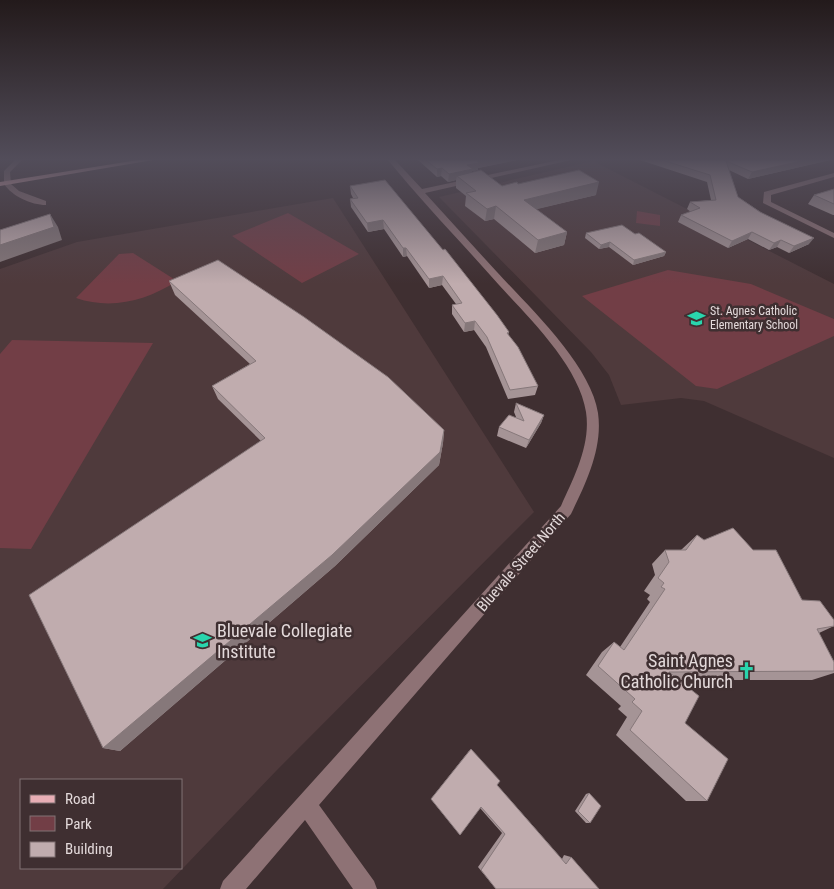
<svg xmlns="http://www.w3.org/2000/svg" width="834" height="889" viewBox="0 0 834 889" font-family="'Roboto Condensed',sans-serif">
	<rect width="100%" height="100%" fill="#3f2f31"/>
	<!-- built -->
	<path fill="#4f3a3c" fill-rule="evenodd" d="M 593,161 L 834,284 L 834,458 L 704,401 L 681,398 L 621,405 L 609,375 L 591,352 L 439,197 Z
		M 333,198 L 534,512 L 277,770 L 163,889 L 0,889 L 0,269 L 77,242 ZM 21,780 L 181,780 L 181,868 L 21,868 Z"/>
	<!-- green -->
	<path fill="#723e46" d="M 637,211 L 660,215 L 660,226 L 636,223 Z
		M 288,213 L 359,254 L 302,283 L 232,236 Z
		M 133,253 L 177,281 C 146,301 111,310 76,298 L 119,254 Z
		M 668,270 L 751,284 L 834,319 L 834,336 L 717,389 L 696,386 L 582,296 Z
		M 12,340 L 153,343 L 31,549 L 0,548 L 0,354 Z"/>
	<g fill="none" stroke-linecap="round" stroke-linejoin="round">
		<!-- minor -->
		<path fill="#8e7275" fill-rule="evenodd" d="M 15,160 L 22,160 L 10,172 L 11,184 L 19,191 L 46,201 L 46,205 C 31,205 12,196 4,184 L 4,171 Z
			M 388,160 L 395,160 L 422,189 L 559,160 L 571,160 L 425,193 C 449,219 473,246 497,272 C 529,307 591,365 598,413 C 603,448 586,483 571,514 L 319,805 L 374,881 L 377,889 L 353,889 L 305,820 L 246,889 L 220,889 L 223,881 L 561,506 C 574,477 591,445 586,412 C 579,366 529,318 499,285 C 462,243 423,203 388,160 Z
			M 834,173 L 834,177 L 771,195 L 771,202 L 834,233 L 834,238 L 763,203 L 764,192 Z"/>
		<!-- major -->
		<path fill="#e8aeb5" fill-rule="evenodd" d="M 138,160 L 153,160 L 0,186 L 0,182 Z"/>
	</g>
	<!-- wall -->
	<path fill="#a59496" d="M 418,160 L 517,160 L 478,168 L 478,170 L 472,171 L 472,172 L 502,186 L 518,184 L 596,195 L 536,209 L 567,232 L 564,245 L 535,253 L 494,219 L 485,221 L 465,206 L 466,196 L 456,188 L 456,180 L 448,182 L 441,176 L 437,177 Z
		M 640,160 L 830,160 L 748,179 L 729,170 L 738,197 L 809,244 L 789,253 L 777,247 L 769,250 L 748,239 L 728,248 L 678,222 L 681,215 L 691,212 L 687,209 L 690,202 L 711,200 L 707,182 Z
		M 350,186 L 509,332 L 508,335 L 538,386 L 535,395 L 508,399 L 486,347 L 474,330 L 464,332 L 452,314 L 452,305 L 456,304 L 442,285 L 429,288 L 407,256 L 403,257 L 384,229 L 368,232 L 351,207 L 350,199 L 353,198 L 351,194 Z
		M 834,189 L 834,215 L 833,215 L 808,204 L 814,195 Z
		M 586,233 L 635,234 L 666,252 L 664,256 L 633,265 L 609,247 L 599,249 L 585,238 Z
		M 169,281 L 444,430 L 443,443 L 439,465 L 335,566 L 120,751 L 103,748 L 261,441 L 218,399 L 212,386 L 250,364 L 175,295 Z
		M 516,403 L 544,415 L 541,423 L 526,448 L 497,436 L 499,427 L 516,417 L 514,412 Z
		M 697,535 L 704,540 L 753,550 L 802,600 L 834,620 L 834,626 L 819,633 L 834,662 L 834,673 L 812,680 L 679,680 L 685,723 L 707,801 L 686,801 L 616,735 L 627,717 L 618,709 L 621,706 L 586,675 L 602,652 L 614,642 L 620,647 L 650,602 L 647,599 L 650,595 L 644,591 L 655,575 L 652,564 L 665,550 L 681,550 Z
		M 469,751 L 497,785 L 562,859 L 564,855 L 571,857 L 599,889 L 496,889 L 478,867 L 502,833 L 480,808 L 460,835 L 431,799 Z
		M 589,793 L 590,823 L 586,823 L 575,811 L 586,794 Z"/>
	<!-- shaded-wall -->
	<path fill="#86787a" d="M 482,160 L 517,160 L 478,168 L 478,170 L 472,171 L 472,177 L 457,176 L 456,180 L 448,182 L 449,174 L 467,165 Z
		M 806,160 L 830,160 L 748,179 L 752,172 Z
		M 442,168 L 441,176 L 437,177 L 437,169 Z
		M 599,182 L 596,195 L 521,213 L 524,200 Z
		M 496,206 L 494,219 L 485,221 L 487,209 Z
		M 50,214 L 58,227 L 62,240 L 0,262 L 0,245 Z
		M 383,220 L 384,229 L 368,232 L 367,223 Z
		M 567,232 L 564,245 L 535,253 L 538,240 Z
		M 752,232 L 748,239 L 728,248 L 732,241 Z
		M 814,238 L 809,244 L 789,253 L 794,246 Z
		M 781,240 L 777,247 L 769,250 L 774,243 Z
		M 610,242 L 609,247 L 599,249 L 601,245 Z
		M 403,248 L 406,248 L 407,256 L 403,257 Z
		M 666,252 L 664,256 L 633,265 L 634,260 Z
		M 443,276 L 442,285 L 429,288 L 429,279 Z
		M 475,321 L 474,330 L 464,332 L 465,323 Z
		M 544,415 L 541,423 L 526,448 L 529,440 Z
		M 444,430 L 443,443 L 439,465 L 335,566 L 120,751 L 103,748 Z"/>
	<!-- building -->
	<path fill="#c0acae" stroke="#86787a" d="M 426,160 L 482,160 L 477,161 L 479,163 L 467,165 L 473,169 L 449,174 L 442,168 L 437,169 Z
		M 662,160 L 806,160 L 752,172 L 726,161 L 738,197 L 760,212 L 814,238 L 794,246 L 781,240 L 774,243 L 752,232 L 732,241 L 681,215 L 700,208 L 690,202 L 716,200 L 710,175 Z
		M 481,170 L 502,186 L 517,182 L 518,184 L 579,170 L 599,182 L 524,200 L 567,232 L 538,240 L 496,206 L 487,209 L 466,193 L 476,191 L 457,176 Z
		M 385,180 L 443,250 L 445,249 L 497,315 L 509,332 L 507,333 L 518,347 L 538,386 L 510,390 L 487,337 L 475,321 L 465,323 L 452,305 L 462,303 L 443,276 L 429,279 L 406,248 L 403,248 L 383,220 L 367,223 L 350,199 L 358,198 L 350,186 Z
		M 834,189 L 834,204 L 814,195 Z
		M 50,214 L 54,227 L 0,245 L 0,230 Z
		M 622,225 L 635,234 L 639,233 L 666,252 L 634,260 L 610,242 L 601,245 L 586,233 Z
		M 218,260 L 304,317 L 388,377 L 444,430 L 440,452 L 332,555 L 103,748 L 29,595 L 265,438 L 212,386 L 256,361 L 169,281 Z
		M 516,403 L 544,415 L 529,440 L 499,427 L 509,415 L 524,421 Z
		M 733,528 L 753,550 L 776,550 L 802,600 L 820,601 L 834,620 L 834,626 L 817,629 L 834,662 L 834,671 L 669,672 L 699,696 L 685,723 L 728,759 L 707,801 L 630,730 L 642,711 L 632,702 L 635,699 L 598,666 L 614,642 L 624,650 L 665,589 L 661,587 L 664,583 L 658,578 L 669,562 L 665,550 L 686,550 L 697,535 L 704,540 Z
		M 471,749 L 500,781 L 497,785 L 566,864 L 571,857 L 599,889 L 496,889 L 481,870 L 505,834 L 481,807 L 460,835 L 431,799 Z
		M 589,793 L 601,806 L 590,823 L 578,811 Z"/>
	<!-- sky -->
	<linearGradient id="sky" x2="0" y2="1"><stop stop-color="#231a1b"/><stop offset="0.56" stop-color="#524d5a"/><stop offset="1" stop-color="#524d5a" stop-opacity="0"/></linearGradient>
	<rect width="834" height="284" fill="url(#sky)"/>
	<!-- icons -->
	<defs>
		<symbol id="school-bare" viewBox="-9 -9 18 18"><path d="M0-5L7-2L0 1L-7-2ZM-4 1L0 2.5L4 1V4Q0 6-4 4Z" fill="#29d5ad" stroke="#3f2f31" stroke-width="2.5" paint-order="stroke"/></symbol>
		<symbol id="church-bare" viewBox="-9 -9 18 18"><path d="M-1.2-6h2.4v3.5h3.3v2.4h-3.3V6h-2.4V-.1h-3.3v-2.4h3.3Z" fill="#29d5ad" stroke="#3f2f31" stroke-width="2.5" paint-order="stroke"/></symbol>
	</defs>
	<g fill-rule="evenodd">
		<use href="#school-bare" x="684" y="306" width="25" height="25"/>
		<use href="#school-bare" x="190" y="628" width="25" height="25"/>
		<use href="#church-bare" x="734" y="658" width="25" height="25"/>
	</g>
	<g text-anchor="middle" stroke-width="5" stroke-linejoin="round" paint-order="stroke">
		<!-- far-poi labels -->
		<g font-size="12" fill="#e3d9da" stroke="#3f2f31" text-anchor="start">
			<text x="710" y="315">St. Agnes Catholic<tspan x="710" dy="14">Elementary School</tspan></text>
		</g>
		<!-- street labels -->
		<g font-size="15" fill="#e3d9da" stroke="#3f2f31">
			<text transform="translate(521 562) rotate(-49)" y="5">Bluevale Street North</text>
		</g>
		<!-- near-poi labels -->
		<g font-size="18" fill="#e3d9da" stroke="#3f2f31" text-anchor="start">
			<text x="217" y="637">Bluevale Collegiate<tspan x="217" dy="21">Institute</tspan></text>
			<text x="733" y="667" text-anchor="end">Saint Agnes<tspan x="733" dy="21">Catholic Church</tspan></text>
		</g>
	</g>
	<!-- legend -->
	<rect x="20" y="779" width="162" height="90" fill="#3f2f31" stroke="#817375"/>
	<rect x="30" y="795" width="25" height="8" fill="#e8aeb5" stroke="#817375"/>
	<text x="65" y="804" font-size="15" fill="#e3d9da">Road</text>
	<rect x="30" y="816" width="25" height="15" fill="#723e46" stroke="#817375"/>
	<text x="65" y="829" font-size="15" fill="#e3d9da">Park</text>
	<rect x="30" y="842" width="25" height="15" fill="#c0acae" stroke="#817375"/>
	<text x="65" y="854" font-size="15" fill="#e3d9da">Building</text>
</svg>
